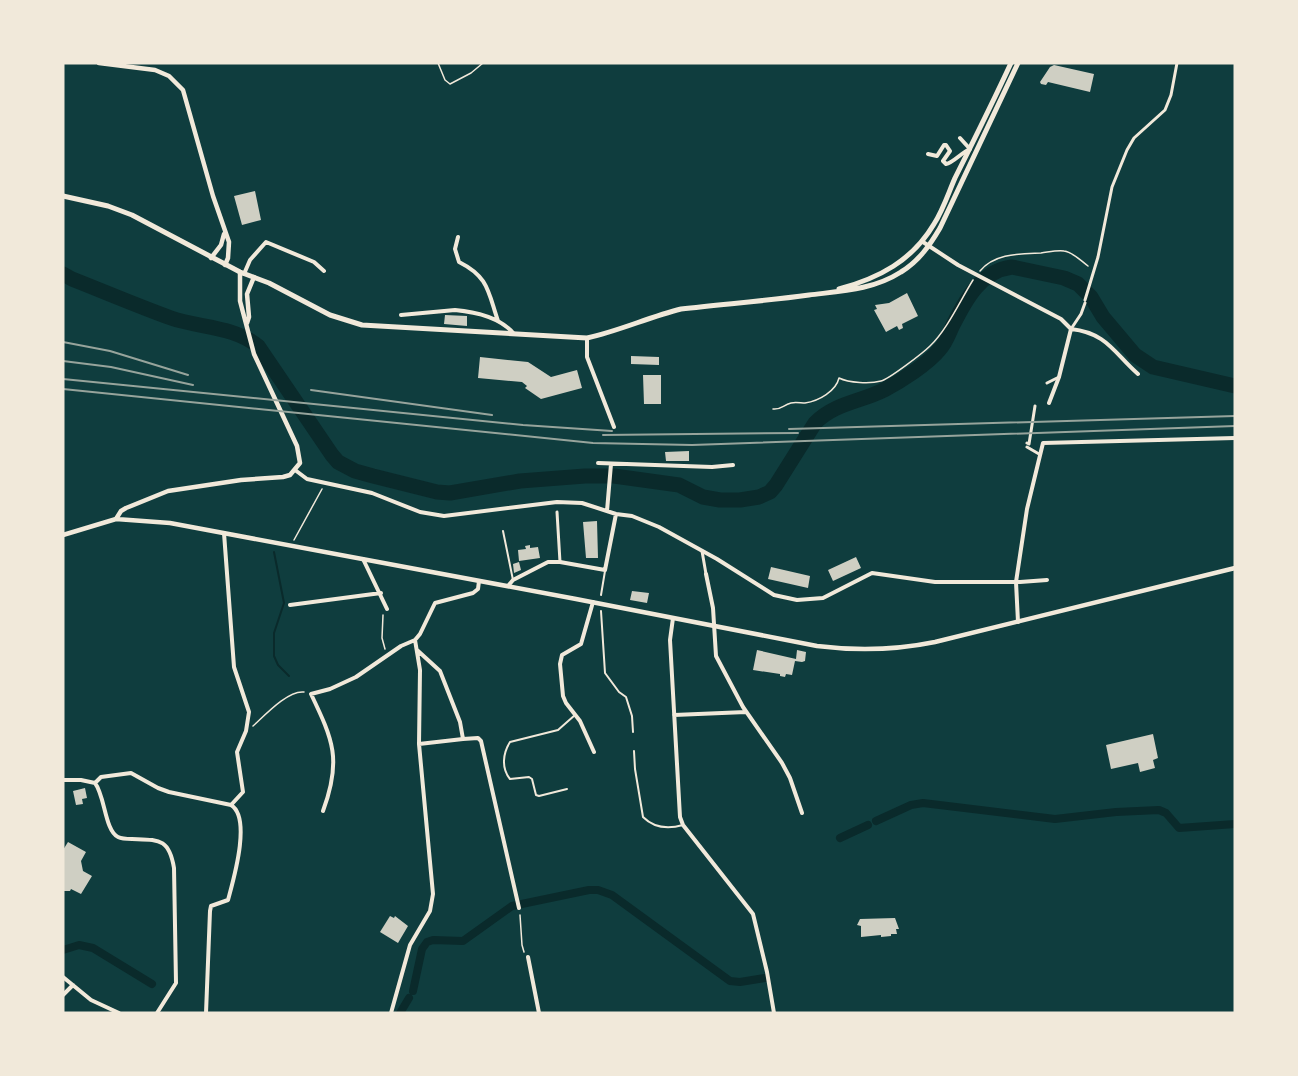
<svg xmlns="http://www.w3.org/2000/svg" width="1298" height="1076" viewBox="0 0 1298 1076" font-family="'Source Sans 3',sans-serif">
	<rect width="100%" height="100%" fill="#0f3d3e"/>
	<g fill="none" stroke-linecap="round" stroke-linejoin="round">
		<!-- stream -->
		<path stroke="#0a2a2b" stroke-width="2" d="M 274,552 L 284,603 L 274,633 L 274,656 L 278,665 L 289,676"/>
		<!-- canal -->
		<path stroke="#0a2a2b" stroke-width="8" d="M 876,821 L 911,805 L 923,803 L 1055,819 L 1116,812 L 1159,810 L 1166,813 L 1179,828 L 1235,824
			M 840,838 L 868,825
			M 63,950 L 79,945 L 93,948 L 152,984
			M 413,991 L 422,949 L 427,942 L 433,940 L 463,941 L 512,906 L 589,890 L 598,890 L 612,895 L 730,981 L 740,982 L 765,978
			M 400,1013 L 409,998"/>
		<!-- river -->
		<path stroke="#0a2a2b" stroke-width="15" d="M 63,274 L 72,279 C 105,292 138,306 171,318 C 200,328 233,326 258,346 L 332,455 L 338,462 L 355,471 L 373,476 L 437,492 L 450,493 L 520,481 L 585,476 L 614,476 L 679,485 L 703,497 L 720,500 L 740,500 L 759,497 L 770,492 L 776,485 L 815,423 C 835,403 860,402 884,390 C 901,381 928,364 940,349 C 946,343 949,333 953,325 C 966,299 981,271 1012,267 L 1064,278 L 1078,284 L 1091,297 L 1103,317 L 1135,355 L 1153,367 L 1235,386"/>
	</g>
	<!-- building -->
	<path fill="#cfcfc3" d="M 1054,65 L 1094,74 L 1090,92 L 1048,82 L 1046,85 L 1041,84 L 1040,82 L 1050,67 Z
		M 255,191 L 261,220 L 242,225 L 234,196 Z
		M 907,293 L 918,316 L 902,324 L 903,328 L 899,330 L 897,326 L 886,332 L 874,310 L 877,309 L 875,305 L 889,303 Z
		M 445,315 L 467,316 L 467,326 L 444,324 Z
		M 631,356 L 659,357 L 659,365 L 631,364 Z
		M 480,357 L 528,362 L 551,377 L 577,370 L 582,388 L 541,399 L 525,388 L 527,386 L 522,382 L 478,378 Z
		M 643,375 L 661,375 L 661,404 L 644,404 Z
		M 689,451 L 689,461 L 666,461 L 665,452 Z
		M 597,521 L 598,558 L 586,558 L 583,522 Z
		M 530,545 L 530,548 L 538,547 L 540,558 L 519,561 L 518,550 L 526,549 L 525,546 Z
		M 856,557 L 861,568 L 833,581 L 828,570 Z
		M 519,562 L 521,570 L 514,573 L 513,564 Z
		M 771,567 L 810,576 L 808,588 L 768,579 Z
		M 632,591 L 649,593 L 647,603 L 630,600 Z
		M 757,650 L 796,659 L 797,650 L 806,652 L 805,661 L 802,662 L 795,661 L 792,675 L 786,674 L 785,677 L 780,676 L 780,674 L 753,670 Z
		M 1153,734 L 1158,758 L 1153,760 L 1155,768 L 1140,772 L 1138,763 L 1111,769 L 1106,745 Z
		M 85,788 L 87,798 L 82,799 L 83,804 L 76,805 L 73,791 Z
		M 68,842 L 86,852 L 81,861 L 83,871 L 92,876 L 81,894 L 71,889 L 70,891 L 63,891 L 63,850 Z
		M 390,916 L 394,918 L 395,916 L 408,926 L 398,943 L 380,932 Z
		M 895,918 L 899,929 L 896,929 L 897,934 L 891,934 L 891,936 L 881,937 L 881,935 L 861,937 L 861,926 L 857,925 L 860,919 Z"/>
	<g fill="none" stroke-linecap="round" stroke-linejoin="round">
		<!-- path -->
		<path stroke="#f1e9da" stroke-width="1.5" d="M 438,63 L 445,80 L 450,84 L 471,73 L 483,63
			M 980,271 C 995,253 1020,254 1041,253 C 1049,252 1057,250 1064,251 C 1073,252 1081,261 1088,266
			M 773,409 C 781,410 783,405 791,403 C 795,402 801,403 805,403 C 819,401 836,391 839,378 C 849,383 870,384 881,381 C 889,379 923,353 930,346 C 947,330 961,299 973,280
			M 294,540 L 322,489
			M 383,615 L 382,638 L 385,649
			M 253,726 C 265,715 288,690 304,692
			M 520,915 L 522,945 L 524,952"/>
		<!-- service -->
		<path stroke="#f1e9da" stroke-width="2" d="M 503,531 L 513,580
			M 601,595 L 605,571
			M 601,611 L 605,673 L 619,692 L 626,697 L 632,716 L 633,732
			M 634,751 L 635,769 L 643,817 C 654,828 669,829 683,825
			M 567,789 L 539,796 L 536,795 L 532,779 L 529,777 L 510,779 C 501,768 503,753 510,742 L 558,730 L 575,715"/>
		<!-- pedestrian -->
		<path stroke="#f1e9da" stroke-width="3" d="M 1085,300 L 1098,257 L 1112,187 L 1127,150 L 1134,138 L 1165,110 L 1171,95 L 1177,63
			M 1071,329 L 1081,314 L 1085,303
			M 1047,383 L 1059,377
			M 1027,443 L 1029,444 L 1035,406
			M 1027,447 L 1039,454
			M 557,512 L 560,562
			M 702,551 L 706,574"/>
		<!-- minor -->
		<path stroke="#f1e9da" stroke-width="4" d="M 928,154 L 937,156 L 944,145 L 946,145 L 950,151 L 943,161 L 946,164 C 953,163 962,152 970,149 L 960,138
			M 458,237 L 455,249 L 459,262 C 489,277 488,292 498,321
			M 923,242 L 958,265 L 1061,319 L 1071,329
			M 244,274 L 250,260 L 266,242 L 314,262 L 324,271
			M 401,315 L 455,310 C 476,312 501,318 514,334
			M 1071,329 C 1107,333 1114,353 1138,374
			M 587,338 L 587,357 L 614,427
			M 1049,403 L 1059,377 L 1071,329
			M 598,463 L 712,467 L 733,465
			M 295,470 L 307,479 L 372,493 L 420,512 L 444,516 L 557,502 L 582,503 L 616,514 L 632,516 L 659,527 L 717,559 L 774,595 L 797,600 L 823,598 L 872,573 L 935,582 L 1020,582 L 1047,580
			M 607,511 L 611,464
			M 224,533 L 234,667 L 249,712 L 246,731 L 237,752 L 243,792 L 231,805
			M 363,559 L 387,609
			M 706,574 L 713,608 L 716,656 L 743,707 L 782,763 L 790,778 L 802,813
			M 508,586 L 513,580 L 548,562 L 560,562 L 605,570 L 616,514
			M 593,602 L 581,644 L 562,655 L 560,664 L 563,696 L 566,703 L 580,721 L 594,752
			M 290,605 L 381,593
			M 673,618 L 670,640 L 680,817 L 683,825 L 753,914 L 767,972 L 774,1013
			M 1018,622 L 1016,582 L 1027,509 L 1043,443 L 1235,438
			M 417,650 L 440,671 L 460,722 L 463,739 L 419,744
			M 674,715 L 746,712
			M 463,739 L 478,738 L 481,741 L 519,908
			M 63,780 L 81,780 L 95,783 C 105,796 105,831 118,837 C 122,839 127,839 132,839 C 159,840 169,838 174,868 L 176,983 L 157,1013
			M 95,783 L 101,777 L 131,773 L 158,788 L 169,792 L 231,805
			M 323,811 C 342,760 333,740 311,694 L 330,689 L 356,677 L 401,646 L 415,640 L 420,634 L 435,603 L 473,593 L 478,589 L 479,581
			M 528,957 L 539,1013
			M 63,977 L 91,1000 L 119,1013
			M 63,995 L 73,985
			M 206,1013 L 210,911 L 211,906 L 228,900 C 233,881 252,818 231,805
			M 391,1013 L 410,945 L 430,911 L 433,894 L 419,744 L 420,670 L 415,640"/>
		<!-- tertiary -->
		<path stroke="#f1e9da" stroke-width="4.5" d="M 99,63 L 155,70 L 169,76 L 183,90 L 213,196 L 229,242 L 228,258 L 225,265
			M 211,258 L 221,245 L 224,234
			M 247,323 L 249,317 L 247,294 L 254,277
			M 116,519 L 121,511 L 126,508 L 168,491 L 241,480 L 283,477 L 290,475 L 300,463 L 297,446 L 254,354 L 240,301 L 240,272
			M 63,535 L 116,519 L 170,523 L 576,599 L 817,646 C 857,651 896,650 935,642 L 1235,568"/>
		<!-- secondary -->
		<path stroke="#f1e9da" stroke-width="5" d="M 63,196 L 108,206 L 132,215 L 240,272 L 269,283 L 330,315 L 362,325 L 587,338 C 619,331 649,317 681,309 C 724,304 766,301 809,295 C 841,291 873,290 901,272 C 919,261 930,245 940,228 L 1018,63
			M 839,289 C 879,278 912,261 934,224 C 943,210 948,194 955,178 C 974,140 993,102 1011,63"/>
		<!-- rail -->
		<path stroke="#97a49c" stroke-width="2" d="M 63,342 L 110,351 L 188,375
			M 63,361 L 111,367 L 193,385
			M 63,379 L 523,425 L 612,431
			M 63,389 L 593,443 L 692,445 L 1235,426
			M 311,390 L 492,415
			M 789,429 L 1235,416
			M 603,435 L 798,433"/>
	</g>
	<!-- border -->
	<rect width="1298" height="1076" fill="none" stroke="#f1e9da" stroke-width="129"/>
</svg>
